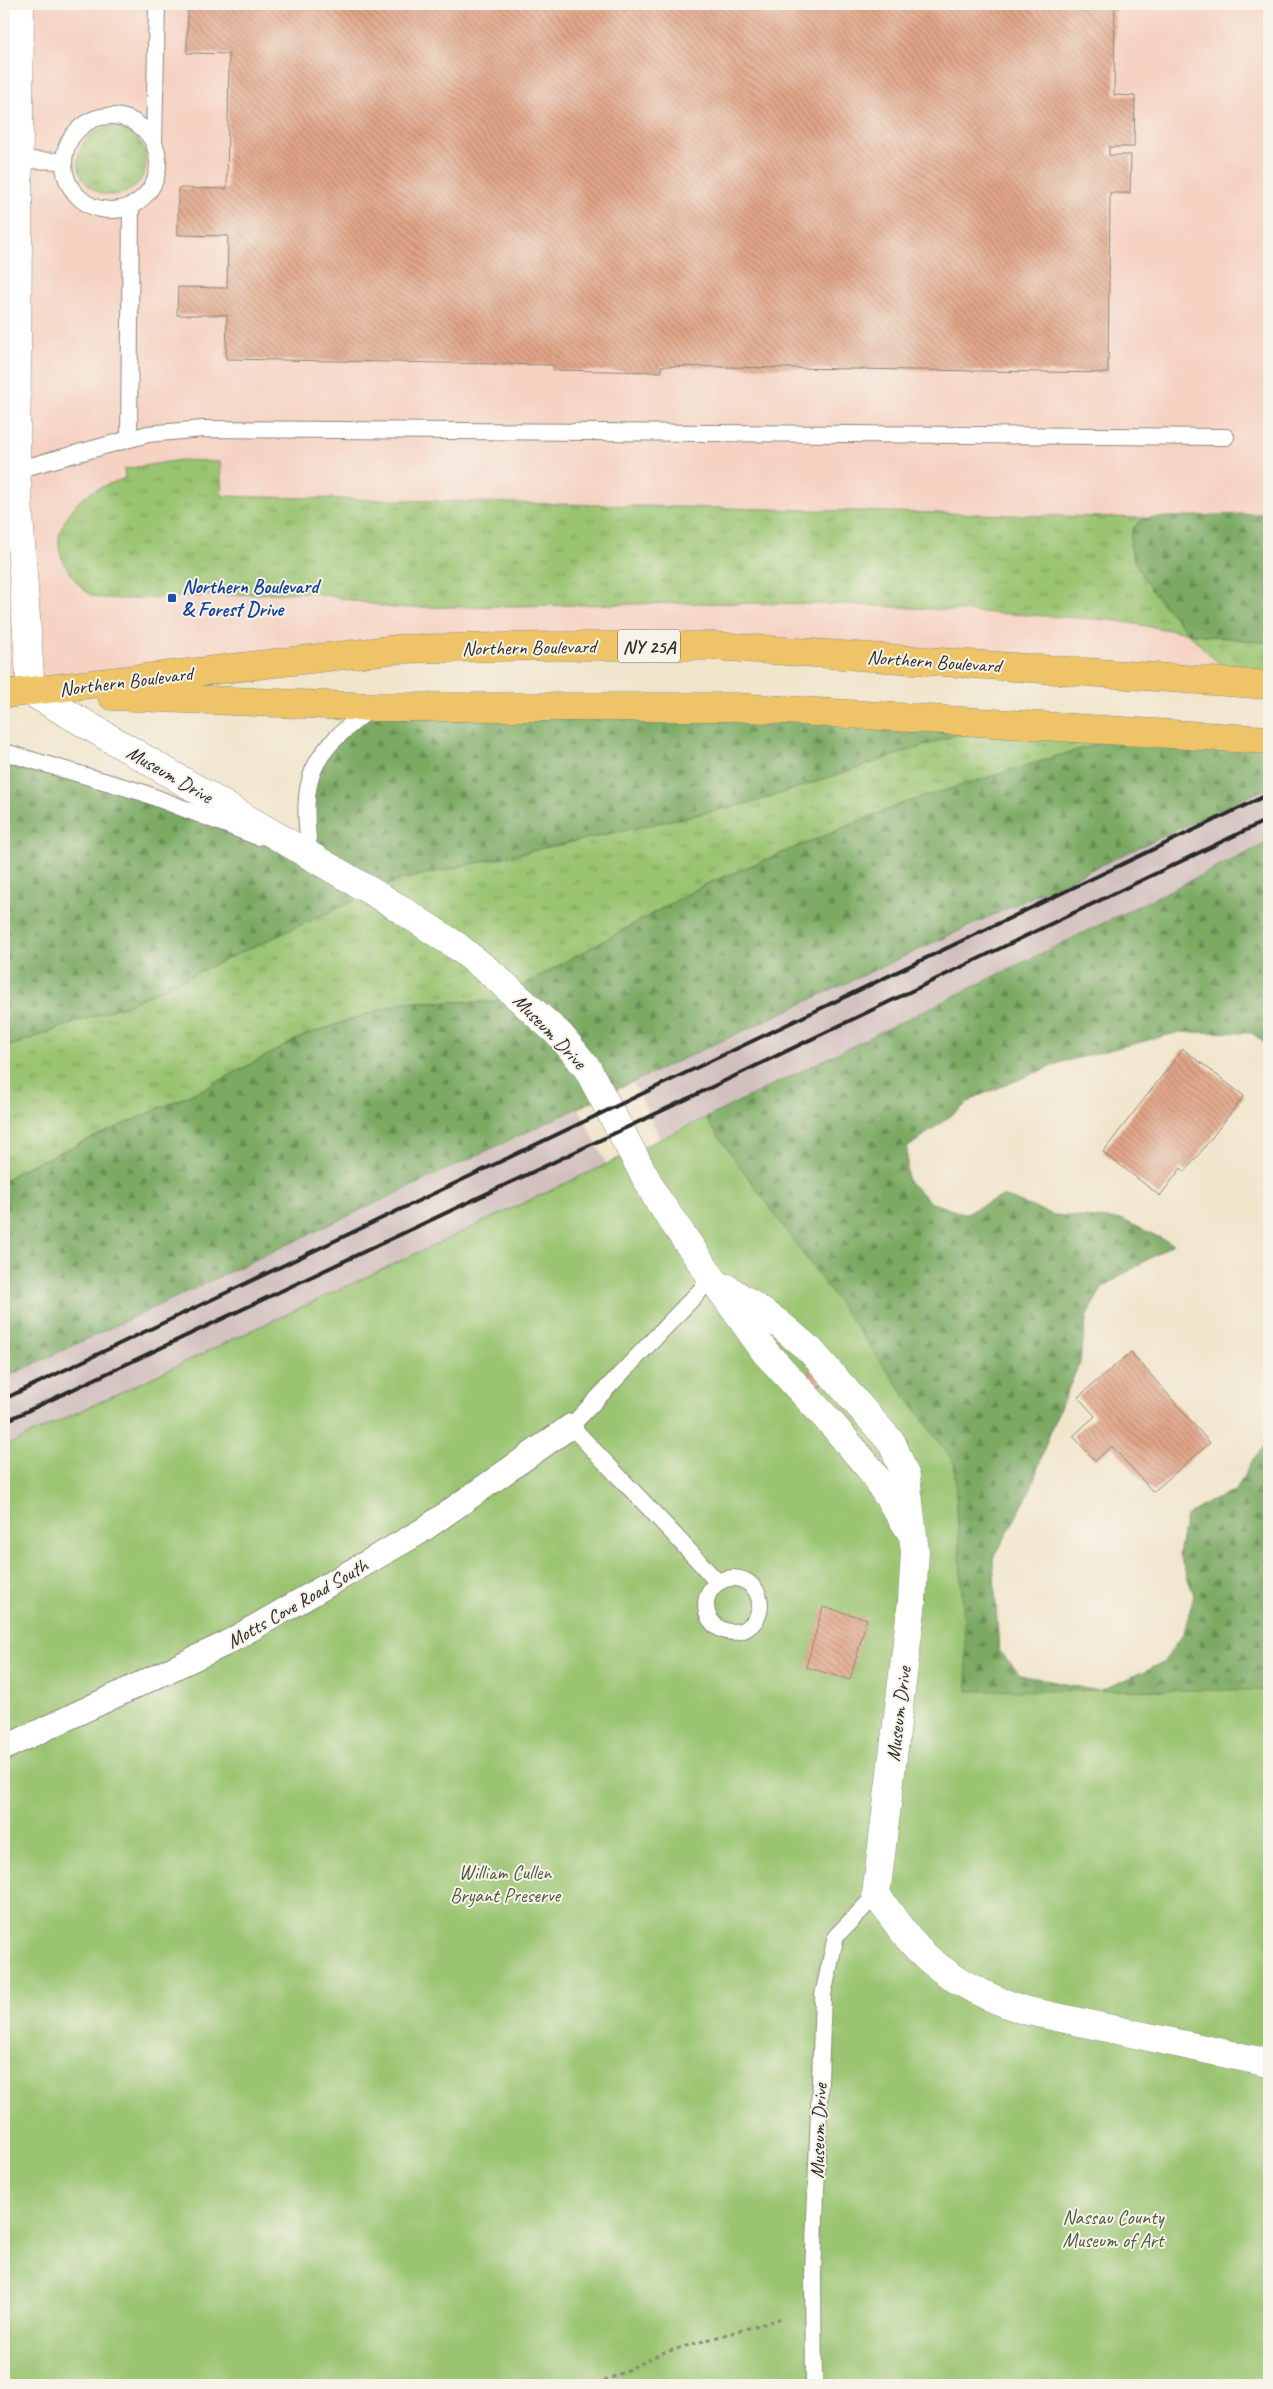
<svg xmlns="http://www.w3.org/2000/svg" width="1273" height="2389" viewBox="0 0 1273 2389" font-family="Caveat,sans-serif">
	<defs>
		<pattern id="grass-tufts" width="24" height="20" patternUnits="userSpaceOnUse" patternTransform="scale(1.25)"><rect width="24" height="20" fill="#9ac471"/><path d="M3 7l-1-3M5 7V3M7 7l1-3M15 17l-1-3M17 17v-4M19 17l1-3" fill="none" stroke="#7e9f5d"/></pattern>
		<pattern id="forest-firs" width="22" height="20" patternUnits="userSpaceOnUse" patternTransform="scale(1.25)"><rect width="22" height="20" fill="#7baa63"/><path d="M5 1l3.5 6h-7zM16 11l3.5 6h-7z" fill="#658b52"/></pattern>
		<pattern id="building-back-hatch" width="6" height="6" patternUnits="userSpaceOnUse" patternTransform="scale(1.25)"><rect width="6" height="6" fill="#e1a588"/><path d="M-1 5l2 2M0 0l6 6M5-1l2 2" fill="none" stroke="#b7876f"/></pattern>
	</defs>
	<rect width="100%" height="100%" fill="#f7f3e8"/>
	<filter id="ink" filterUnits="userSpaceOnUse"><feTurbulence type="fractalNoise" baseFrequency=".02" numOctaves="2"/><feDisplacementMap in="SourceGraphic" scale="10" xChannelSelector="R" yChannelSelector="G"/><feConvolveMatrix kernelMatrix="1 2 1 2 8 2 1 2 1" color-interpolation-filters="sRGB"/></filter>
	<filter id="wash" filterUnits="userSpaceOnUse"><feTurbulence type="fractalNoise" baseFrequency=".0096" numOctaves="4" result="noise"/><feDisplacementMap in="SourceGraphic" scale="20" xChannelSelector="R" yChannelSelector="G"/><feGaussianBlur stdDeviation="1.12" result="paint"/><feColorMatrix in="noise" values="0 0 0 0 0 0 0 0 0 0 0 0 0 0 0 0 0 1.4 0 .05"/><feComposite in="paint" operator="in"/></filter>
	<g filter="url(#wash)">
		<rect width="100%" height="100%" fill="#f1e5cc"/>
		<!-- built -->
		<path fill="#f5d2c2" d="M 4,4 L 1269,4 L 1269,513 L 1195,515 L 1188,633 L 1237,682 L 552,646 L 4,694 Z"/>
		<!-- industrial -->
		<path fill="#d1bfbd" d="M 1269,787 L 1269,842 L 835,1056 L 660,1138 L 633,1082 Z
			M 579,1108 L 606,1164 L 4,1447 L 4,1378 Z"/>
		<!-- grass -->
		<path fill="url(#grass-tufts)" stroke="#62784e" d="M78 161a34 34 0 1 1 68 0a34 34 0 1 1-68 0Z
			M 181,460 L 220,462 L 222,496 L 1145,518 L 1134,528 L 1188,633 L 1269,643 L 1269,685 L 1237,682 L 1188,633 L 1112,620 L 846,604 L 690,603 L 393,608 L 309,592 L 121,599 C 113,598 101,599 94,596 C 87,594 78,584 74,578 C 54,551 53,534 75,506 C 86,491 108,485 125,478 L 124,469 Z
			M 986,725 L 1124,736 L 904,803 L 704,885 L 493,1002 L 402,1002 L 303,1036 L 208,1087 L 22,1169 L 4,1181 L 4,1048 L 131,1003 L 399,880 L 754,802 Z"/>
		<!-- forest -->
		<path fill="url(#forest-firs)" stroke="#536a47" d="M 1269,513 L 1269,643 L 1188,633 C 1169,610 1118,561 1133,529 C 1135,525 1141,521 1145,518 Z
			M 374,709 L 986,725 L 758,801 L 399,880 L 131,1003 L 4,1048 L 4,756 L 141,797 L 310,860 L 315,777 L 334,746 Z
			M 1124,736 L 1269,744 L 1269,787 L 633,1082 L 4,1378 L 4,1181 L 22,1169 L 208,1087 L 303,1036 L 402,1002 L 493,1002 L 704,885 L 904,803 Z
			M 1269,842 L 1269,1047 L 1252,1033 L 1180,1032 L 1062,1062 L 976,1097 L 907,1148 L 907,1180 L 930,1202 L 964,1214 L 1003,1196 L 1054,1215 L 1123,1220 L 1173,1244 L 1103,1287 L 1087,1314 L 1080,1362 L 1051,1429 L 1030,1491 L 993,1560 L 999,1650 L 1021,1675 L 1099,1691 L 1163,1663 L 1184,1632 L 1194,1595 L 1179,1555 L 1186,1516 L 1209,1502 L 1236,1491 L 1250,1464 L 1269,1441 L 1269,1741 L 1178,1746 L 4,1447 L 705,1118 Z"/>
		<!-- green -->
		<path fill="#9ac471" stroke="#62784e" d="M 705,1118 L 954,1463 L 968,1691 L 1269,1690 L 1269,2385 L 4,2385 L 4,1447 Z"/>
		<g id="blocks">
			<!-- building -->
			<path fill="url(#building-back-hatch)" d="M 188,4 L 1115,4 L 1114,95 L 1135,96 L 1134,147 L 1109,147 L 1109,155 L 1131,155 L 1130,193 L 1110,193 L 1108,373 L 661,366 L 662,372 L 553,370 L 553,365 L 226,359 L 227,315 L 177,315 L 178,287 L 227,288 L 228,236 L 178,235 L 178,188 L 227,189 L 229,54 L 187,53 Z
				M 1183,1049 L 1244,1096 L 1185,1172 L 1181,1168 L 1160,1196 L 1103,1152 Z
				M 1131,1352 L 1210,1443 L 1153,1492 L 1112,1446 L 1095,1461 L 1073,1436 L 1095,1416 L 1078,1397 Z
				M 814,1367 L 827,1380 L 814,1393 L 801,1379 Z
				M 823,1607 L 867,1619 L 850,1680 L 806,1667 Z"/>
		</g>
	</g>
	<g filter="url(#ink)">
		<use href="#blocks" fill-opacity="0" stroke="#8e887c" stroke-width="1"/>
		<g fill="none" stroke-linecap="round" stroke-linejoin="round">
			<defs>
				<path id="service" d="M64 163a47 47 0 1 1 94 0a47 47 0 1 1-94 0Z
					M 154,143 L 157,4
					M 19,160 L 64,161
					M 129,439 L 131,205
					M 16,470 L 148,434 L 203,429 L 1226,437
					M 4,752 L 141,792 L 258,837
					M 306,855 L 310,857 C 300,776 308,756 373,707
					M 712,1278 L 571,1426 C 620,1479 671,1529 718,1583
					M706 1605a27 27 0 1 1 54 0a27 27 0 1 1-54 0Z
					M 814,2385 L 813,2276 L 823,1995 L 836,1936 L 876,1895"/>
				<path id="pedestrian" d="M 4,1748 L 225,1644 L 420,1532 L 571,1426"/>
				<path id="minor" d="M 20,4 L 16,470 L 31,692 L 396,906 L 458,947 L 491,973 L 561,1036 L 587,1068 L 656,1197 L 712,1278 L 766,1353 L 831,1423 L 870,1469 L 911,1532
					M 727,1288 L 777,1322 L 811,1351 L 892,1443 L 906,1477 L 915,1552 L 912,1601 L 876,1895 C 887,1909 897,1924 908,1938 C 938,1974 981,1996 1024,2010 L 1269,2063"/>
				<path id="primary" d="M 4,694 L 398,649 L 552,646 L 713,646 L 1269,685
					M 112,696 L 373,707 L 735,707 L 1269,740"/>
			</defs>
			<!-- service casing -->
			<use href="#service" stroke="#8e887c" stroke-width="18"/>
			<!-- pedestrian casing -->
			<use href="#pedestrian" stroke="#8e887c" stroke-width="26"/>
			<!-- minor casing -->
			<use href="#minor" stroke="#8e887c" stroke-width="29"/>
			<!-- primary casing -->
			<use href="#primary" stroke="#8e887c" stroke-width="29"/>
			<!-- path -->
			<path stroke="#8e887c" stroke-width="3" stroke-dasharray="4 4" stroke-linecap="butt" d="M 597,2385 L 662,2353 L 783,2318"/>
			<!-- service -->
			<use href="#service" stroke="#fff" stroke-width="16"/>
			<!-- pedestrian -->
			<use href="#pedestrian" stroke="#fff" stroke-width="24"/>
			<!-- minor -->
			<use href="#minor" stroke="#fff" stroke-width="28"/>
			<!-- primary -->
			<use href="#primary" stroke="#efc469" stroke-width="28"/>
			<!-- rail -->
			<path stroke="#2b2b2b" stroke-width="4" d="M 4,1399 L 1269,794
				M 4,1422 L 689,1098 L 1269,819"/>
		</g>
	</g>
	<!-- markers -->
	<rect fill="#1a4fb4" stroke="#f7f3e8" stroke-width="2" x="167" y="593" width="10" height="10" rx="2.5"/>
	<g text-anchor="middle" stroke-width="4" stroke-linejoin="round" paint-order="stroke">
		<!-- shield labels -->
		<rect fill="#f7f3e8" stroke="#686764" stroke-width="1" x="618" y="629.5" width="62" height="33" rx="4"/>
		<g font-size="19" font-weight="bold" fill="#2b2b2b">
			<text x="649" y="653">NY 25A</text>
		</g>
		<!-- transit labels -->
		<g font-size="20" font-weight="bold" fill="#164399" stroke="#f7f3e8" text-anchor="start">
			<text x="182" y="593">Northern Boulevard<tspan x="182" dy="23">&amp; Forest Drive</tspan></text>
		</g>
		<!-- street labels -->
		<g font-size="20" fill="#2b2b2b" stroke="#f7f3e8">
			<text transform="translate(529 647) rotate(-1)" y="7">Northern Boulevard</text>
			<text transform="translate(934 661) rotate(4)" y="7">Northern Boulevard</text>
			<text transform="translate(126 681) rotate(-7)" y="7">Northern Boulevard</text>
			<text transform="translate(170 774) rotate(30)" y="7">Museum Drive</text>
			<text transform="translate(550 1031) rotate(46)" y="7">Museum Drive</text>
			<text transform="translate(297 1603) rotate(-30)" y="7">Motts Cove Road South</text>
			<text transform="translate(898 1714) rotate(-83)" y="7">Museum Drive</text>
			<text transform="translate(818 2131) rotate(-88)" y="7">Museum Drive</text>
		</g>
		<!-- park labels -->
		<g font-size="20" fill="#4c5940" stroke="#f7f3e8">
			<text x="505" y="1879">William Cullen<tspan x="505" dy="23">Bryant Preserve</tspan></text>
			<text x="1113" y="2224">Nassau County<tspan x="1113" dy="23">Museum of Art</tspan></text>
		</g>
	</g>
	<!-- margin -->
	<rect width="1273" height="2389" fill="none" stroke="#f7f3e8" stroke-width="20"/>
</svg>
